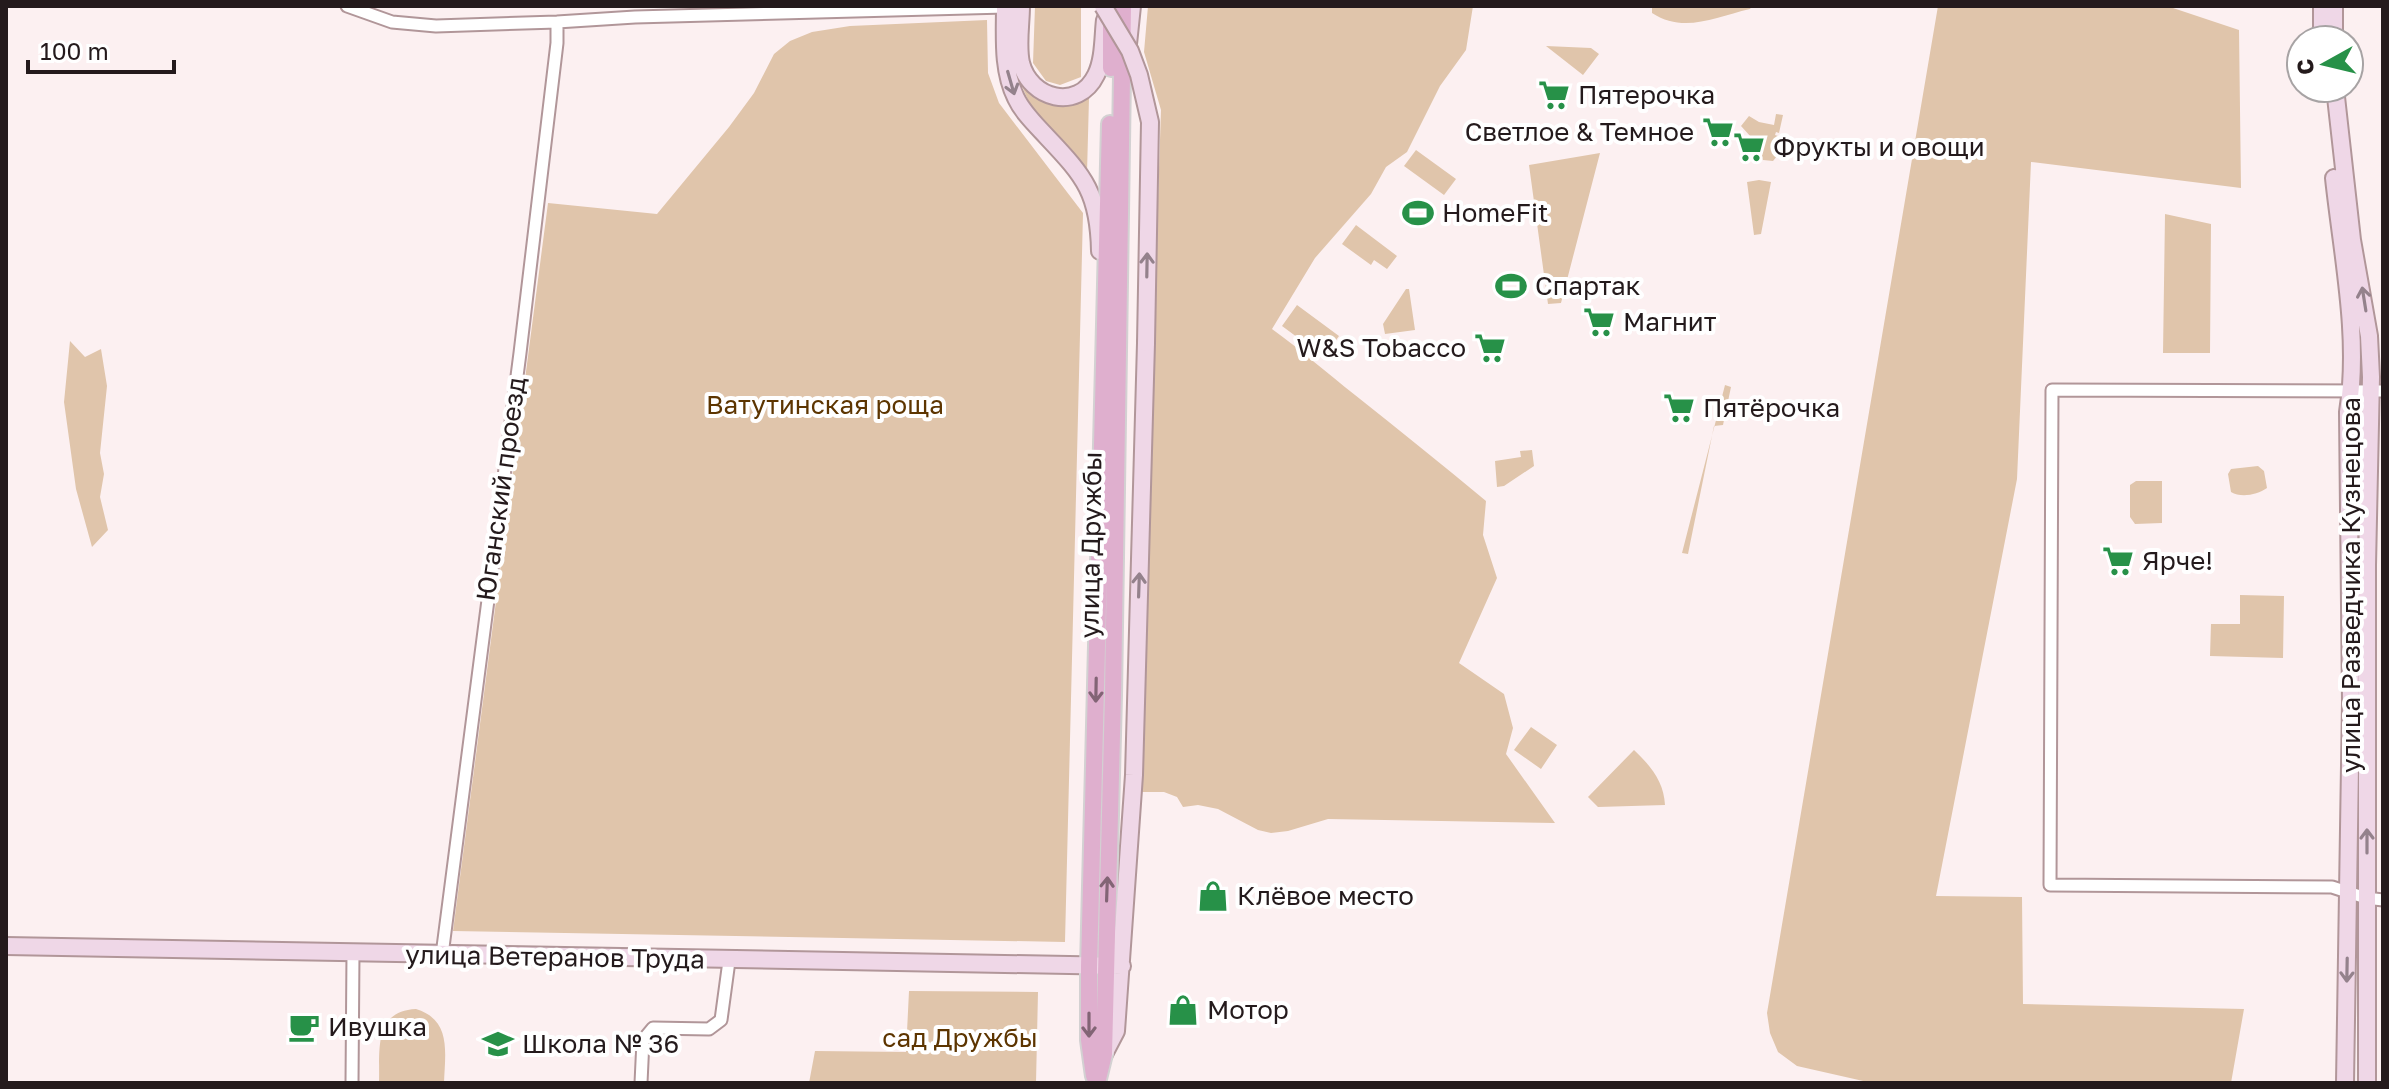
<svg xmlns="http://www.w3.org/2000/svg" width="2389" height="1089" viewBox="0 0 2389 1089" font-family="'Golos Text',sans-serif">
	<rect width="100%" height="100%" fill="#fcf0f1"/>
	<!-- green -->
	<path fill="#e0c5ab" d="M 1035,6 L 1081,6 L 1081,77 L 1060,85 L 1046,81 L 1033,63 Z
		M 1148,6 L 1473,6 L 1466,50 L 1440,86 L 1407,152 L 1386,167 L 1371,194 L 1315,258 L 1272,329 C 1301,350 1327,373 1355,395 C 1399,430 1443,465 1486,501 L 1483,535 L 1497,578 L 1459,663 L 1504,694 L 1513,728 L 1506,754 L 1555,823 L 1328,819 L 1288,831 L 1271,833 L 1258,830 L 1218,809 L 1198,805 L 1183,807 L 1177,797 L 1164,792 L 1138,792 L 1161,110 L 1144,52 Z
		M 1652,6 L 1752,6 L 1750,9 C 1715,17 1684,34 1652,13 Z
		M 1938,6 L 2167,6 L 2239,30 L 2241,188 L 2031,162 L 2017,479 L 1936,896 L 2022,897 L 2023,1004 L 2244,1009 L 2231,1083 L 1872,1083 L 1797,1066 L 1778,1052 L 1770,1033 L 1767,1013 Z
		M 987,20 L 988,73 L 999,103 L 1083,213 L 1065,942 L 453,931 L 548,203 L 657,214 L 729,127 L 754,93 L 774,54 L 790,41 L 812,32 L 850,26 Z
		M 1546,46 L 1591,48 L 1599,54 L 1583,75 Z
		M 1021,84 C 1042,102 1062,111 1089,98 L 1087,173 L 1034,114 Z
		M 1776,114 L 1783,115 L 1779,133 L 1776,132 L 1775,135 L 1781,137 L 1780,144 L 1774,143 L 1772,153 L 1778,155 L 1773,161 L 1763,160 L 1758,152 L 1761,148 L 1741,126 L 1749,116 L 1759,122 L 1774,125 Z
		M 1416,150 L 1456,179 L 1444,195 L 1404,166 Z
		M 1600,153 L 1561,303 L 1548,304 L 1529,165 Z
		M 1759,180 L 1771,182 L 1761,234 L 1754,235 L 1747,182 Z
		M 2165,214 L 2211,224 L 2210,353 L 2163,353 Z
		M 1356,225 L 1397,256 L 1387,269 L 1374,260 L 1371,265 L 1342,244 Z
		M 1406,289 L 1409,289 L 1415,330 L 1385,334 L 1383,324 Z
		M 1297,305 L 1339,336 L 1324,357 L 1282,326 Z
		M 70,341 L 85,357 L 101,349 L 107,386 L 100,453 L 104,474 L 100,497 L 108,530 L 92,547 L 76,489 L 64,402 Z
		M 1725,385 L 1731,387 L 1723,425 L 1714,426 L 1688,554 L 1682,553 Z
		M 2354,416 L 2360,417 L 2359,565 L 2364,629 L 2362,864 L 2356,864 Z
		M 1532,450 L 1534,466 L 1504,486 L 1497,487 L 1495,461 L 1521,457 L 1520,451 Z
		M 2258,466 L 2264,471 L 2267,488 C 2257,495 2241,498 2231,492 L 2228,474 L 2231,469 Z
		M 2136,481 L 2162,481 L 2162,523 L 2135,524 L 2130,517 L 2130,485 Z
		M 2240,595 L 2284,596 L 2283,658 L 2210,656 L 2211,624 L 2240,624 Z
		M 1531,727 L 1557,745 L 1541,769 L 1514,750 Z
		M 1634,750 C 1651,766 1664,782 1665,805 L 1598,807 L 1588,797 Z
		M 909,991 L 1038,992 L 1036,1083 L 809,1083 L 815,1051 L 906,1052 Z
		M 416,1009 C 452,1020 445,1053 444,1083 L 379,1083 C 380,1051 373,1011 416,1009 Z"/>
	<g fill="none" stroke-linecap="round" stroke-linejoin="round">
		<defs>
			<path id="street" d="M 347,6 L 392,22 L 436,26 L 557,22 L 635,17 L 1005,7
				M 2383,391 L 2052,390 L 2050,885 L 2332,887 L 2366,898 L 2383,900
				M 442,955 L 520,353 L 557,43 L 557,22
				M 352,1083 L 353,953
				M 641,1083 L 643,1040 L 653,1028 L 709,1029 L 721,1020 L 729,961"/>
			<path id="secondary" d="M 1005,6 C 1005,36 1002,70 1016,98 C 1023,113 1036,125 1047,137 C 1085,177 1099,194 1100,251
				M 1021,6 C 1021,24 1017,45 1021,63 C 1030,99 1078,112 1096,75 C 1104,59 1103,37 1105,20
				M 2322,6 L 2322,40
				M 2334,40 L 2334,6
				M 1128,44 L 1132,6
				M 2335,88 L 2352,240 L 2369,336 L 2371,377 L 2367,565 L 2367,1083
				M 2334,178 C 2342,254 2360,337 2348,412 L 2351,702 L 2345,1083
				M 6,946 L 1122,966
				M 1104,1054 L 1116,1031 L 1134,775 L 1146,343"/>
			<path id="primary" d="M 1111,16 L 1111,68
				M 1094,1076 L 1089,1040 L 1089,967 L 1110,124
				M 1097,1083 L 1104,1054 L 1113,695 L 1123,6"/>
		</defs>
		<!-- street casing -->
		<use href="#street" stroke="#b19699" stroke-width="15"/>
		<!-- secondary casing -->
		<use href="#secondary" stroke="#b19699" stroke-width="20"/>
		<!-- primary casing -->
		<use href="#primary" stroke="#d3d1d2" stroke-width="20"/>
		<!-- street -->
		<use href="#street" stroke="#fff" stroke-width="11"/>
		<!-- secondary -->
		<use href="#secondary" stroke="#efd7e7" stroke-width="16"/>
		<!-- primary -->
		<use href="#primary" stroke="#dfafce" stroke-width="16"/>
		<defs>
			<path id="secondary-bridge" d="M 1103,6 L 1130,51 L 1139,75 L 1150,122 L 1146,343"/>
		</defs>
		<!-- secondary-bridge casing -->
		<use href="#secondary-bridge" stroke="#b19699" stroke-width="20" stroke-linecap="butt"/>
		<!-- secondary-bridge -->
		<use href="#secondary-bridge" stroke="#efd7e7" stroke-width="16"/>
	</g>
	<!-- one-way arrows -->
	<defs><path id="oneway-shaft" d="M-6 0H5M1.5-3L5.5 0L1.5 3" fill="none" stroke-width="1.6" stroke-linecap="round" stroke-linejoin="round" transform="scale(2)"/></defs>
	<g stroke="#94828c">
		<use href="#oneway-shaft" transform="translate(1011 83) rotate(74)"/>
		<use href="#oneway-shaft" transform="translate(1147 265) rotate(-89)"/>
		<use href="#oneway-shaft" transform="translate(2364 299) rotate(-99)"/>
		<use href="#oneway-shaft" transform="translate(1139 585) rotate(-88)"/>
		<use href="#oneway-shaft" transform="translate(2367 841) rotate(-90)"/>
		<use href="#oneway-shaft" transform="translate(2347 970) rotate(91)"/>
	</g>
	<g stroke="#826475">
		<use href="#oneway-shaft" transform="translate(1096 690) rotate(91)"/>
		<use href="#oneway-shaft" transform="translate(1107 889) rotate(-88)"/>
		<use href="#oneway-shaft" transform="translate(1089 1025) rotate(90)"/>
	</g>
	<!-- icons -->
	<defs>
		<symbol id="supermarket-bare" viewBox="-9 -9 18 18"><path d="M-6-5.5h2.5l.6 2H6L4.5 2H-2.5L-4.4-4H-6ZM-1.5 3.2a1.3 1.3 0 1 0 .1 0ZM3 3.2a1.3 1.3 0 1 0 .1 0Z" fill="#279148" stroke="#fff" stroke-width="2.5" paint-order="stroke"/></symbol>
		<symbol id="stadium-bare" viewBox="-9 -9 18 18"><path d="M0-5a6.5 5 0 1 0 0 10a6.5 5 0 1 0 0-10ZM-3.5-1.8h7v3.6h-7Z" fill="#279148" stroke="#fff" stroke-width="2.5" paint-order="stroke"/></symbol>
		<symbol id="shop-bare" viewBox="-9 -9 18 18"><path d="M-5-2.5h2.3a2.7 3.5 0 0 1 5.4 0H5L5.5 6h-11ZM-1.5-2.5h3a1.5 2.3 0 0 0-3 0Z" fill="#279148" stroke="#fff" stroke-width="2.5" paint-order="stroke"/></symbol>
		<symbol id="cafe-bare" viewBox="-9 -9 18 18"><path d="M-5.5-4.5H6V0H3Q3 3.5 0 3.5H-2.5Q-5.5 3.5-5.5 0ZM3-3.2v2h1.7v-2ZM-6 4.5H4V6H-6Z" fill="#279148" stroke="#fff" stroke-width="2.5" paint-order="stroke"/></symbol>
		<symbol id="school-bare" viewBox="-9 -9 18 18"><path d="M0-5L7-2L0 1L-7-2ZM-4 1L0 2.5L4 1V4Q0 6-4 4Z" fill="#279148" stroke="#fff" stroke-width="2.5" paint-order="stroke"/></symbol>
	</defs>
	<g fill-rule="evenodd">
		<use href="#supermarket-bare" x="1532" y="73" width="44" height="44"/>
		<use href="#supermarket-bare" x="1696" y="110" width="44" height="44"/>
		<use href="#supermarket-bare" x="1727" y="125" width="44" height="44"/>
		<use href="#stadium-bare" x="1396" y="191" width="44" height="44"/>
		<use href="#stadium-bare" x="1489" y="264" width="44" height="44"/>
		<use href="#supermarket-bare" x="1577" y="300" width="44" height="44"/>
		<use href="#supermarket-bare" x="1468" y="326" width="44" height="44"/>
		<use href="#supermarket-bare" x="1657" y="386" width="44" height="44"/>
		<use href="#supermarket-bare" x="2096" y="539" width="44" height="44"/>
		<use href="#shop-bare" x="1191" y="874" width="44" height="44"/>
		<use href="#shop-bare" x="1161" y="988" width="44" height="44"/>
		<use href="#cafe-bare" x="282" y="1005" width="44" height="44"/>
		<use href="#school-bare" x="476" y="1022" width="44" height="44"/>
	</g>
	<g text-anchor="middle" stroke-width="8" stroke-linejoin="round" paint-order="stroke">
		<!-- poi labels -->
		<g font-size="26" fill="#241a1c" stroke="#fff" text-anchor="start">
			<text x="1578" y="104">Пятерочка</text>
			<text x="1694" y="141" text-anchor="end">Светлое &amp; Темное</text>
			<text x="1773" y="156">Фрукты и овощи</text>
			<text x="1442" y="222">HomeFit</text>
			<text x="1535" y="295">Спартак</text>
			<text x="1623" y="331">Магнит</text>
			<text x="1466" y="357" text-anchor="end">W&amp;S Tobacco</text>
			<text x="1703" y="417">Пятёрочка</text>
			<text x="2142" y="570">Ярче!</text>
			<text x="1237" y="905">Клёвое место</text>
			<text x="1207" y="1019">Мотор</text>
			<text x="328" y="1036">Ивушка</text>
			<text x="522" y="1053">Школа № 36</text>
		</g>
		<!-- park labels -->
		<g font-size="26" fill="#5d3500" stroke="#fff">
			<text x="825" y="414">Ватутинская роща</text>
			<text x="960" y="1047">сад Дружбы</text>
		</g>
		<!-- street labels -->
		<g font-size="26" fill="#241a1c" stroke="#fff">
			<text transform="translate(501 489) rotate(-82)" y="9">Юганский проезд</text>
			<text transform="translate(1091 545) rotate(-89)" y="9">улица Дружбы</text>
			<text transform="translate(2351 585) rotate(-90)" y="9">улица Разведчика Кузнецова</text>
			<text transform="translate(555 957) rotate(1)" y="9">улица Ветеранов Труда</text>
		</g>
	</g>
	<!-- border -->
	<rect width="2389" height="1089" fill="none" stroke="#241a1c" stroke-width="16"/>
	<!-- north arrow -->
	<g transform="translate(2325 64) rotate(262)"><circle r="38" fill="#ffffff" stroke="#a7a3a4" stroke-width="2"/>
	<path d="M0-6L14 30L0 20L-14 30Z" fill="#279148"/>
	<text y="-12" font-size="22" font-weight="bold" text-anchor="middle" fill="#241a1c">С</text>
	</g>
	<!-- scale -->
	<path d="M28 60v12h146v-12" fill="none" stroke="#241a1c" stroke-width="4"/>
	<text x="40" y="60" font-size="24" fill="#241a1c" stroke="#ffffff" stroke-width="6" paint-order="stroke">100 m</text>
</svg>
